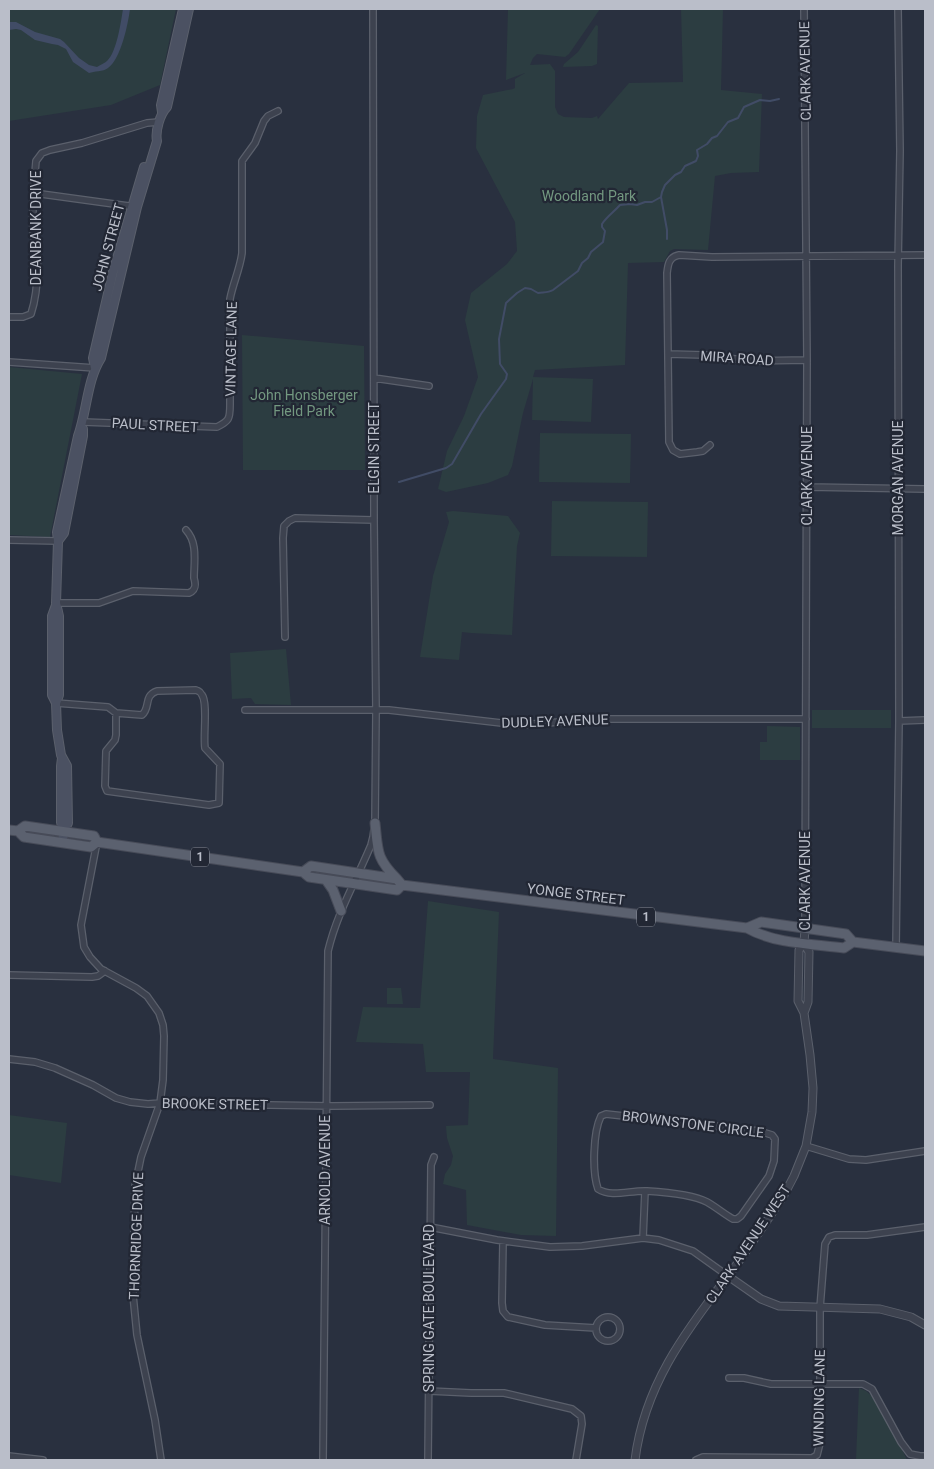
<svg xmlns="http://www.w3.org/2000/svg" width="934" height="1469" viewBox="0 0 934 1469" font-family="Roboto,sans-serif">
	<rect width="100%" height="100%" fill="#29303f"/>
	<!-- green -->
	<path fill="#2c3d41" d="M 9,9 L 176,9 L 160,85 L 111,105 L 9,121 Z
		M 508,9 L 600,9 L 569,54 L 565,57 L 537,54 L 533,58 L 530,65 L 550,64 L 555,71 L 555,107 L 558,114 L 564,117 L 592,118 L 597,116 L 598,119 L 629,83 L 683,82 L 681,9 L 723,9 L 721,90 L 762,94 L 759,172 L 731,173 L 715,176 L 708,250 L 674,249 L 670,251 L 664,262 L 628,263 L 625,365 L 535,370 L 533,377 L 593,379 L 591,422 L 532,420 L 533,379 L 523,413 L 512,466 L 508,475 L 488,483 L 446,492 L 438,489 L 447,451 L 464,416 L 478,377 L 465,320 L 471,293 L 507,264 L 517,251 L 515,222 L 476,148 L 477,116 L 483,95 L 513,89 L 515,88 L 515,79 L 525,73 L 506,80 Z
		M 596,25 L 598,26 L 597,64 L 592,66 L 563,67 L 564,64 L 578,52 Z
		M 242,335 L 364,346 L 365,470 L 243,470 Z
		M 9,367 L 82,374 L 50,537 L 9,535 Z
		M 540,433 L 631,434 L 630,483 L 539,482 Z
		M 552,501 L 648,502 L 647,557 L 551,556 Z
		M 453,511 L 508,516 L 520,533 L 517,546 L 512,635 L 471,633 L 462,632 L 459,660 L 420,657 L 433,576 L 449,522 L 446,512 Z
		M 286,649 L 291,705 L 255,704 L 251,698 L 232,699 L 230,653 Z
		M 812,710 L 891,710 L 891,728 L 812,728 Z
		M 767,726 L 800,727 L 800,760 L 760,760 L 760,742 L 767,742 Z
		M 428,901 L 499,912 L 493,1059 L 558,1068 L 556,1236 L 521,1235 L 467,1225 L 466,1190 L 443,1184 L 445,1174 L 451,1165 L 453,1156 L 447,1138 L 446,1126 L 468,1125 L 470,1072 L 426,1072 L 423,1044 L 356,1042 L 363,1007 L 420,1008 Z
		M 387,988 L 401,988 L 403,1004 L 387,1004 Z
		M 9,1115 L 67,1123 L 61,1183 L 9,1175 Z
		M 859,1388 L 866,1391 L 872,1396 L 897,1439 L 907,1460 L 856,1460 Z"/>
	<!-- water -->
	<path fill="#414c66" d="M 123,9 L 130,9 C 128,24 121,59 108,68 C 103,72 94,71 89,73 L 73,62 L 66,49 L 58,45 L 52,44 L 35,40 L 21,30 L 16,29 L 9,30 L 9,22 L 16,22 L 35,32 L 60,39 L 64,42 L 79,58 L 89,65 L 97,67 C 100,65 105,63 107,61 C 117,52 121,21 123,9 Z"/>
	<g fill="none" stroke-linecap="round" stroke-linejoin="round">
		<!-- stream -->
		<path stroke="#414c66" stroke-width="2" d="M 667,239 L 667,230 L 661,197 L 662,192 L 665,185 L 675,175 L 681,172 L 685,166 L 696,161 L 698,156 L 697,150 L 707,144 L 712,138 L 717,136 L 728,122 L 738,118 L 744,107 L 760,100 L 770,101 L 779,99
			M 399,482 L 446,468 L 452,464 L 481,414 L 506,379 L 507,374 L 500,364 L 499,339 L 506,303 L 517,293 L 525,288 L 531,289 L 538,293 C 543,292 548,293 553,290 L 578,271 L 582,263 L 588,258 L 591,252 L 603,242 L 605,231 L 602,227 L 602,224 C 607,216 614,212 620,205 L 630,204 L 637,205 L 645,202 L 652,202 L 661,197"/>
		<defs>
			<path id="minor" d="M 804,9 L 807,360 L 805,929
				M 34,193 L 136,207
				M 9,317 L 23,317 L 31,314 C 37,296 38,273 37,253 C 36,246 34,238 33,230 C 32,208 34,184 36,161 L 42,153 L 50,150 L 82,143 L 147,123 L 159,122
				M 668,354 L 705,355 L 750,361 L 807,360
				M 9,362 L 95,368
				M 374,378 L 429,386
				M 83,422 L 217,427 C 229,421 230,419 230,405 L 230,299 C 233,283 240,269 242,253 L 242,161 L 255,143 L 264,121 L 268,116 L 278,111
				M 710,445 L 703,451 L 697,452 L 680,454 L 673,450 L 669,442 L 667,273 C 668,264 669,257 679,255 L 712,257 L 925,255
				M 807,487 L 925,489
				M 9,540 L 58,541
				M 56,603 L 99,603 L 133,591 L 189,593 C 196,590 196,585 194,578 C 194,561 198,543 186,530
				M 285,637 L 283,538 L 284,526 L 289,521 L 295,518 L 374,520
				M 56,703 L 108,707 L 116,713 L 142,715 C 151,707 143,696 157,691 L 196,690 C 200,692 200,691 202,695 C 208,703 203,736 205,748 L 220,764 L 219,803 L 209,805 L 107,791 L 105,786 L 106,751 L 115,740 L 116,735 L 116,713
				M 245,710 L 389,710 L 518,725 L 602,719 L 806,719
				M 899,721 L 925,720
				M 97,842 L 81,925 L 84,947 L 90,957 L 101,969 L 136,988 L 147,996 L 159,1013 L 163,1025 L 164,1036 L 163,1080 L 160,1103 L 141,1157 L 135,1186 L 133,1295 L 137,1335 L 155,1420 L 161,1460
				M 896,947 L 899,721 L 898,266 L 900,151 L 898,9
				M 9,975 L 92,977 L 98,976 L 105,971
				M 9,1059 L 35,1062 L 55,1068 L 93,1085 L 116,1098 L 130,1102 L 148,1104 L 160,1103 L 332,1106 L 430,1105
				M 606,1114 L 759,1131 L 772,1135 L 775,1139 L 774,1161 L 769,1176 L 741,1216 L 737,1219 L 733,1219 C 724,1214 716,1207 707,1202 C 692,1194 663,1192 647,1191 C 630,1190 612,1198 598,1189 C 592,1172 593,1132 601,1116 Z
				M 806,1146 L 849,1159 L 866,1160 L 925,1151
				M 430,1227 L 497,1240 L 550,1247 L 582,1246 L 643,1238 L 659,1240 L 693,1251 L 728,1276
				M 643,1238 L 645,1191
				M 503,1241 L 502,1303 L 503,1311 L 508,1317 L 545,1325 L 596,1328
				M596 1329a12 12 0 1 1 24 0a12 12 0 1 1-24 0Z
				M 729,1378 L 744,1378 L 771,1384 L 863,1384 L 872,1389 L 901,1442 L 910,1454 L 920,1456 L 925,1456
				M 429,1391 L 471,1393 L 504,1393 L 572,1409 L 581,1416 L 582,1424 L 576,1460
				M 9,1456 L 43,1460
				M 323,1460 L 328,951 C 337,913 356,881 371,845 L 373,837 L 375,823 L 376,711 L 374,520 L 373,9
				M 428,1460 L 431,1165 L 434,1157
				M 696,1460 L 703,1457 L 812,1458 L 817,1455 L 820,1443 L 820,1308 L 825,1244 L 829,1237 L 835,1235 L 867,1235 L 925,1227"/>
			<path id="tertiary" d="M 804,1013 L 808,1002 L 809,952 L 804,943 L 805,929
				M 728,1276 L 761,1299 L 779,1306 L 880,1309 L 911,1317 L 925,1325
				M 635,1460 C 644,1387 684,1333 728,1276 C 748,1250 766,1222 784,1195 L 794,1176 L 806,1146 L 812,1112 L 813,1088 L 810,1055 L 804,1013 L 798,1001 L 799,950 L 804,943"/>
			<path id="secondary" d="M 162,112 L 161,105 L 183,9
				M 95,368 L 93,358 L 113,272 L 144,167
				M 58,541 L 64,533 L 83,436 L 83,429
				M 56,605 L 52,616 L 52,695 L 56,703
				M 62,758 L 61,766 L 61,822 L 63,832 L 63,843
				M 63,832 L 68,823 L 67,766 L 61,755 L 57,730 L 56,703 L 59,695 L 59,616 L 56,603 L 58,541 L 57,532 L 78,436 C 87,411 87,380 101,358 L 137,207 L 157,141 C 155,131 160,114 167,107 L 189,9"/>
			<path id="primary" d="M 375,823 C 378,851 376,858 397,879
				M 9,830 L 18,831 L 24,837 L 91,847 L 97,842 L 303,872 L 309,877 L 397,890 L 402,885 L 747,928 C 775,944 812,944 844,948 L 853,942 L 925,951
				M 18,831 L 25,826 L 94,836 L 97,842
				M 303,872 L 311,866 L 397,879 L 402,885
				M 326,880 L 333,890 L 341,911
				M 747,928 L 761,922 L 846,934 L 853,942"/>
		</defs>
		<!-- minor casing -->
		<use href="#minor" stroke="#5b606c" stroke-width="8"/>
		<!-- tertiary casing -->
		<use href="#tertiary" stroke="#5b606c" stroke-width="9"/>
		<!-- secondary casing -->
		<use href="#secondary" stroke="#5b606c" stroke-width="10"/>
		<!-- primary casing -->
		<use href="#primary" stroke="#474b58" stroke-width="11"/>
		<!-- minor -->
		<use href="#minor" stroke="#3d424f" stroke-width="5.5"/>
		<!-- tertiary -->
		<use href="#tertiary" stroke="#3d424f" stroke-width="7"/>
		<!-- secondary -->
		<use href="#secondary" stroke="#4b5162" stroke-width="8"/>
		<!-- primary -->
		<use href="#primary" stroke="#5b616f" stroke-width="9"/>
	</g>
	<g text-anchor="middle" stroke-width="4.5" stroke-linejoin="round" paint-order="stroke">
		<!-- shield labels -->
		<g fill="#222734" stroke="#8c919c" stroke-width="1">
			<rect x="191" y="847.5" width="18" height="19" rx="4"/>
			<rect x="637" y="907.5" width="18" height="19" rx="4"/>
		</g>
		<g font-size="12" font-weight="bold" fill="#babec9">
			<text x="200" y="861">1</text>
			<text x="646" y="921">1</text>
		</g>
		<!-- street labels -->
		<g font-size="14" fill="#babec9" stroke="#222734">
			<text transform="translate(805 71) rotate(-91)" y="5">CLARK AVENUE</text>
			<text transform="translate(36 228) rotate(-90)" y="5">DEANBANK DRIVE</text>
			<text transform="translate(108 247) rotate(-75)" y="5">JOHN STREET</text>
			<text transform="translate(231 349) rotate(-89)" y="5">VINTAGE LANE</text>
			<text transform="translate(737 358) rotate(4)" y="5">MIRA ROAD</text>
			<text transform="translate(155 425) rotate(3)" y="5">PAUL STREET</text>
			<text transform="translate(374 448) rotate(-90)" y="5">ELGIN STREET</text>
			<text transform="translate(807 476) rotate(-90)" y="5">CLARK AVENUE</text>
			<text transform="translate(898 478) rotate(-90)" y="5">MORGAN AVENUE</text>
			<text transform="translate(555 721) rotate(-2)" y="5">DUDLEY AVENUE</text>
			<text transform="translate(805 881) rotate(-90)" y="5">CLARK AVENUE</text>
			<text transform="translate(576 894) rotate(7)" y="5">YONGE STREET</text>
			<text transform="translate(215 1104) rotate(1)" y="5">BROOKE STREET</text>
			<text transform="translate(693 1124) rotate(7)" y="5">BROWNSTONE CIRCLE</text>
			<text transform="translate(325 1170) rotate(-90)" y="5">ARNOLD AVENUE</text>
			<text transform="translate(136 1236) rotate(-88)" y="5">THORNRIDGE DRIVE</text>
			<text transform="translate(748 1244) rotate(-56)" y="5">CLARK AVENUE WEST</text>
			<text transform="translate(429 1308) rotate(-90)" y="5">SPRING GATE BOULEVARD</text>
			<text transform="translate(819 1398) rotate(-89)" y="5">WINDING LANE</text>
		</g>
		<!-- park labels -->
		<g font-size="14" fill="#739880" stroke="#222734">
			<text x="589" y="201">Woodland Park</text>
			<text x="304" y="400">John Honsberger<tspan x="304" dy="16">Field Park</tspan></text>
		</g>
	</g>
	<!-- border -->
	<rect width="934" height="1469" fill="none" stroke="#babec9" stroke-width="20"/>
</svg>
